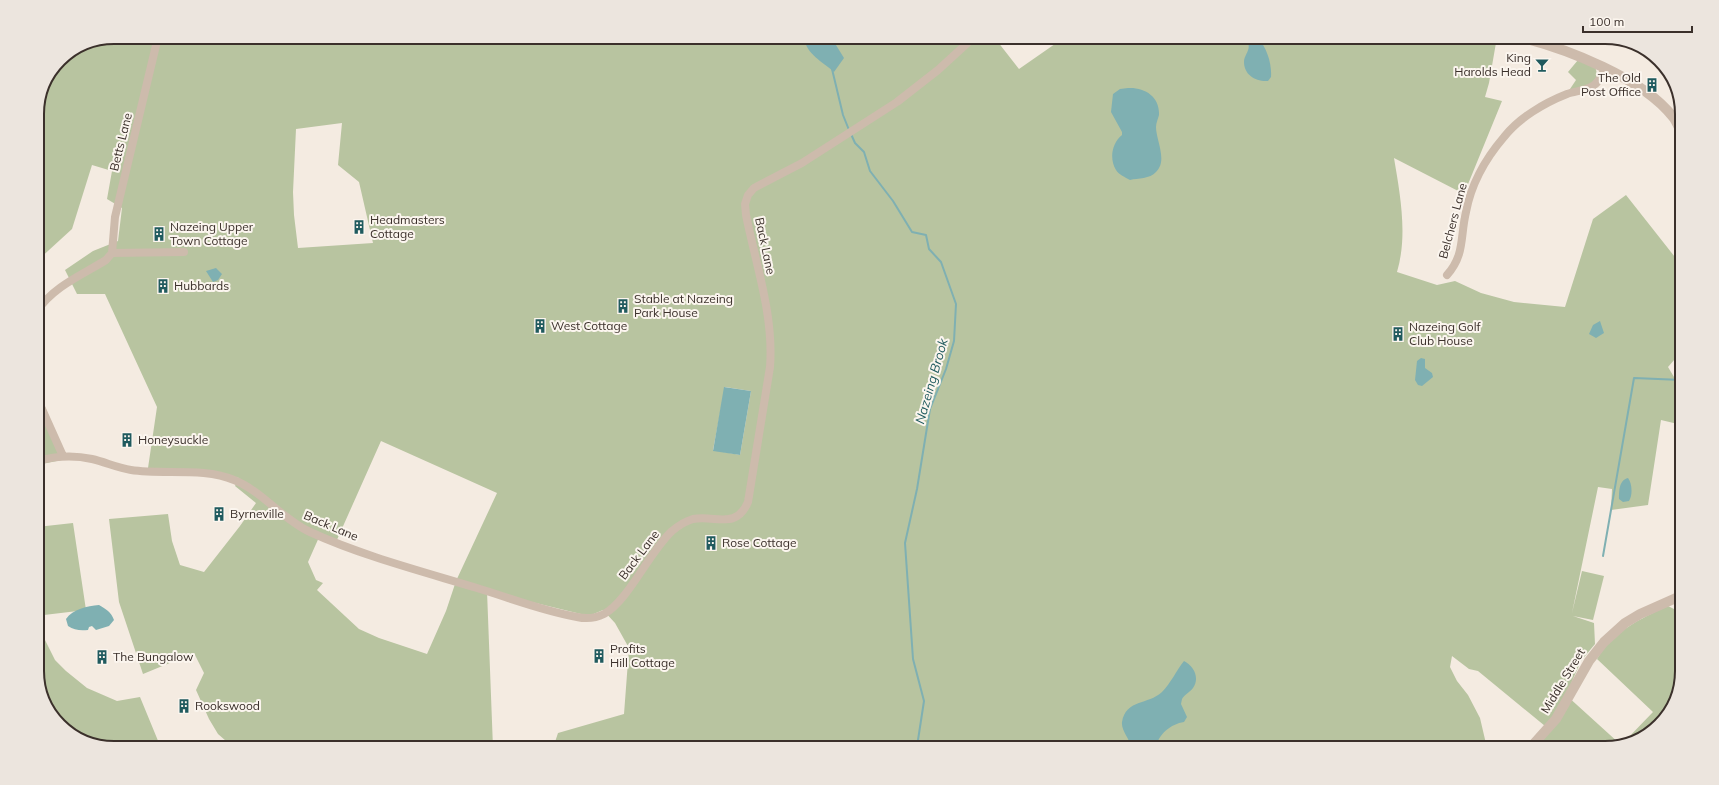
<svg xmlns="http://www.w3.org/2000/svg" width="1719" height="785" viewBox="0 0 1719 785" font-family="Mulish,sans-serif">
	<rect width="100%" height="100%" fill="#f4ebe1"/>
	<!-- green -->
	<path fill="#b8c4a0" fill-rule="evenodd" d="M 114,37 L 994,37 L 1019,69 L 1065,37 L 1497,37 L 1489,83 L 1485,97 L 1502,101 L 1464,194 L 1394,158 C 1400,194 1408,235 1397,272 L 1437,285 L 1455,281 L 1481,293 L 1514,302 L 1565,307 L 1593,219 L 1626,195 L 1682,266 L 1682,351 L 1668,367 L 1674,377 L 1682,377 L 1682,425 L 1661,420 L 1648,505 L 1611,510 L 1612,489 L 1598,487 L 1572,613 L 1582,571 L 1604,576 L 1593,620 L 1573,616 L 1594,623 L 1595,644 L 1581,661 L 1566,695 L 1620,744 L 1606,748 L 1526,748 L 1545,726 L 1478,671 L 1469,669 L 1452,656 L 1450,667 L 1457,681 L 1468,695 L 1480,718 L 1487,748 L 553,748 L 558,733 L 624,714 L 629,648 L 615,623 L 603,610 L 589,616 L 487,591 L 493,748 L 234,748 L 218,734 L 209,719 L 196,690 L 204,673 L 194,653 L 143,674 L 119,602 L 109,519 L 168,514 L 172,541 L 180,565 L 204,572 L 240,526 L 256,503 L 235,486 L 239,478 L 207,471 L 148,468 L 157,407 L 105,294 L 77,294 L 65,270 L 93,251 L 118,241 L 122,208 L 107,199 L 112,171 L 92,165 L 72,229 L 37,261 L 37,109 L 60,59 L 85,43 ZM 342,123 L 338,165 L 359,182 L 373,243 L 298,248 L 294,215 L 293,192 L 296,129 ZM 725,387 L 751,391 L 740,455 L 713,450 ZM 381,441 L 497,493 L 456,581 L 446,611 L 427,654 L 379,638 L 359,629 L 317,590 L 323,583 L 316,580 L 308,562 L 320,535 L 336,542 Z
		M 1578,60 L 1595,67 C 1603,85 1581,88 1568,92 L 1576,80 L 1568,72 Z
		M 37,388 L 67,459 L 37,465 Z
		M 73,523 L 86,610 L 44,615 L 44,638 L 55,660 L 66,671 L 87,688 L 117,701 L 140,697 L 161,748 L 114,748 L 84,742 L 53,718 L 37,677 L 37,527 Z
		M 1668,606 L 1682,613 L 1682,671 L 1676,701 L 1648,735 L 1624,742 L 1653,712 L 1597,659 C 1613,631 1640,619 1668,606 Z"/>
	<!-- water -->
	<path fill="#7fb0b2" d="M 831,37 L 844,58 L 834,72 C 822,61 807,55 804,38 Z
		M 1258,38 C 1267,48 1272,64 1271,77 L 1268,81 C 1256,82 1244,75 1244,62 C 1244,55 1251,50 1248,43 L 1253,39 Z
		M 1128,88 C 1145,87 1160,97 1159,115 C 1158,119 1156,123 1156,127 C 1156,140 1168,161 1156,172 C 1150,179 1138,178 1130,180 C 1125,177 1119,175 1116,170 C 1109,159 1112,143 1122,135 L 1122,132 L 1111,112 L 1113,94 L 1120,89 Z
		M 216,268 L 222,274 L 218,280 L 213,282 L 206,271 Z
		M 1600,321 L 1604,333 L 1596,338 L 1589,334 L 1593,325 Z
		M 1421,358 L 1425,359 L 1425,368 L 1432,373 L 1433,377 L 1422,386 L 1418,385 L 1415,380 L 1417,361 Z
		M 724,387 L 751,391 L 740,455 L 713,451 Z
		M 1628,478 C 1632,483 1633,495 1629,501 L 1623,502 L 1619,499 C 1619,491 1619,480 1628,478 Z
		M 99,605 C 106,609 111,612 114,620 L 109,626 L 96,630 L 92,626 L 89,627 L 88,630 C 80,631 74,630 68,626 L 66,619 C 73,609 87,606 99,605 Z
		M 1184,661 C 1194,666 1200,678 1193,688 C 1190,692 1185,694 1182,699 L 1181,704 L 1187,717 L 1184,722 C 1171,724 1158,734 1156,748 L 1131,748 C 1130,738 1121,731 1122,722 C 1126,699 1148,705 1162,692 C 1171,683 1176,671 1184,661 Z"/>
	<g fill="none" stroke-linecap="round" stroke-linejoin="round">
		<!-- stream -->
		<path stroke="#7fb0b2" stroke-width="2" d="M 832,69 L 843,115 L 849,130
			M 851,134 L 855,143 L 864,152 L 870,171 L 893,201 L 912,232 L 926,235 L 929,249 L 941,262 L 956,304 L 954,341 L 946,369 L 930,409 L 917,489 L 905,543 L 913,659 L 924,701 L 918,740 L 918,748
			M 1603,556 L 1634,378 L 1682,380"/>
		<!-- minor -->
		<path stroke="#cdbbac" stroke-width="8" d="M 112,253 L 184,252
			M 1447,275 C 1465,255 1460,237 1466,212 C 1471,185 1486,158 1504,137 C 1519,118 1544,103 1567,94 C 1575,91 1585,91 1593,86 C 1599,82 1602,75 1605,68
			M 37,311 C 54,286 82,275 106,260 L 112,253 L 115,217 L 158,37
			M 37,398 L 63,456
			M 37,461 C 55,456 74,455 92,459 C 105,462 118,468 131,470 C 163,475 204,467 234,480 C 262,491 282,519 310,532 C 363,556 421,571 477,588 C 510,598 543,611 577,617 C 586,619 596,618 604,614 C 629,600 649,552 672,531 C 678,526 686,521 693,519 C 716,515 736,530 748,502 L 770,367 C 774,316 756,265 746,215 L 745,204 L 748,195 L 754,188 L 802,163 L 897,102 L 938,70 L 974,37"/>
		<!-- tertiary -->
		<path stroke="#cdbbac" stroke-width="10" d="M 1520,37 C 1567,49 1643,78 1673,117 C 1677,122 1679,128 1682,134
			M 1530,748 L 1556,719 L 1589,661 L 1604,642 L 1625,623 L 1640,614 L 1676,598 L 1682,593"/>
	</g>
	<!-- icons -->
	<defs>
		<symbol id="bar-bare" viewBox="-9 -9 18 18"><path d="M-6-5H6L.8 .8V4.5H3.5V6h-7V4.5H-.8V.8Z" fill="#1f5a5e" stroke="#fbf5ee" stroke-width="2.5" paint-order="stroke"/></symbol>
		<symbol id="building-bare" viewBox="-9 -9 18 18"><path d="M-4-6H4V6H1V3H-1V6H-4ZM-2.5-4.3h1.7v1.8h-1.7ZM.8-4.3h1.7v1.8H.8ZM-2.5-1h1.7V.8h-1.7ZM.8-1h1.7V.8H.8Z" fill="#1f5a5e" stroke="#fbf5ee" stroke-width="2.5" paint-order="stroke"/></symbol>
	</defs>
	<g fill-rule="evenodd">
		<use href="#bar-bare" x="1532" y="55" width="20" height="20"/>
		<use href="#building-bare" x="1642" y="75" width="20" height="20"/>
		<use href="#building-bare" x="349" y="217" width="20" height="20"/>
		<use href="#building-bare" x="149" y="224" width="20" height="20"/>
		<use href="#building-bare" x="153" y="276" width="20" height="20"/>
		<use href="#building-bare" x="613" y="296" width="20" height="20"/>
		<use href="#building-bare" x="530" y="316" width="20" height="20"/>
		<use href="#building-bare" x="1388" y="324" width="20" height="20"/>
		<use href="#building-bare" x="117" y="430" width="20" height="20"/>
		<use href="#building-bare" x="209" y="504" width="20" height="20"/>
		<use href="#building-bare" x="701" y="533" width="20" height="20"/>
		<use href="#building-bare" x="589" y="646" width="20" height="20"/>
		<use href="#building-bare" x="92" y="647" width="20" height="20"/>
		<use href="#building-bare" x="174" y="696" width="20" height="20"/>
	</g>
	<g text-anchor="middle" stroke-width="4" stroke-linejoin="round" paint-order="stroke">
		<!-- poi labels -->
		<g font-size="12" fill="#3b302b" stroke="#fbf5ee" text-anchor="start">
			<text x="1531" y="62" text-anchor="end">King<tspan x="1531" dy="14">Harolds Head</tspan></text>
			<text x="1641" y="82" text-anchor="end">The Old<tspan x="1641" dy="14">Post Office</tspan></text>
			<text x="370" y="224">Headmasters<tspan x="370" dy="14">Cottage</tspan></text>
			<text x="170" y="231">Nazeing Upper<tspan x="170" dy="14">Town Cottage</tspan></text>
			<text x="174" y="290">Hubbards</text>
			<text x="634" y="303">Stable at Nazeing<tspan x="634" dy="14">Park House</tspan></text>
			<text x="551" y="330">West Cottage</text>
			<text x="1409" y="331">Nazeing Golf<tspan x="1409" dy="14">Club House</tspan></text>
			<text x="138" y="444">Honeysuckle</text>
			<text x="230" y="518">Byrneville</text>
			<text x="722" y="547">Rose Cottage</text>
			<text x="610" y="653">Profits<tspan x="610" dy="14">Hill Cottage</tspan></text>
			<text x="113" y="661">The Bungalow</text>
			<text x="195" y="710">Rookswood</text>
		</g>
		<!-- street labels -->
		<g font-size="12" fill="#3b302b" stroke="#fbf5ee">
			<text transform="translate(121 142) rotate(-76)" y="4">Betts Lane</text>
			<text transform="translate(1453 221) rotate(-75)" y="4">Belchers Lane</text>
			<text transform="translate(765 246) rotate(78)" y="4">Back Lane</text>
			<text transform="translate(331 526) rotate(23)" y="4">Back Lane</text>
			<text transform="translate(639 555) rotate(-53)" y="4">Back Lane</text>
			<text transform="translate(1563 681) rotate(-59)" y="4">Middle Street</text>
		</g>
		<!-- water labels -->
		<g font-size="13" font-style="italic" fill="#1f5a5e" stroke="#fbf5ee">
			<text transform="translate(931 381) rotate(-74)" y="5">Nazeing Brook</text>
		</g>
	</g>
	<!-- crop -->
	<path d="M0 0H1719V785H0ZM114 44H1605A70 70 0 0 1 1675 114V671A70 70 0 0 1 1605 741H114A70 70 0 0 1 44 671V114A70 70 0 0 1 114 44Z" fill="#ece5de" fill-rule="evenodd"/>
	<path fill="none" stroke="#3b302b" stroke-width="2" d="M114 44H1605A70 70 0 0 1 1675 114V671A70 70 0 0 1 1605 741H114A70 70 0 0 1 44 671V114A70 70 0 0 1 114 44Z"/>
	<!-- scale -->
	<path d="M1583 26v6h109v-6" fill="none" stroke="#3b302b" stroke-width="2"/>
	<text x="1589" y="26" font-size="12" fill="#3b302b" stroke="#fbf5ee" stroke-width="3" paint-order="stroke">100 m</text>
</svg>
